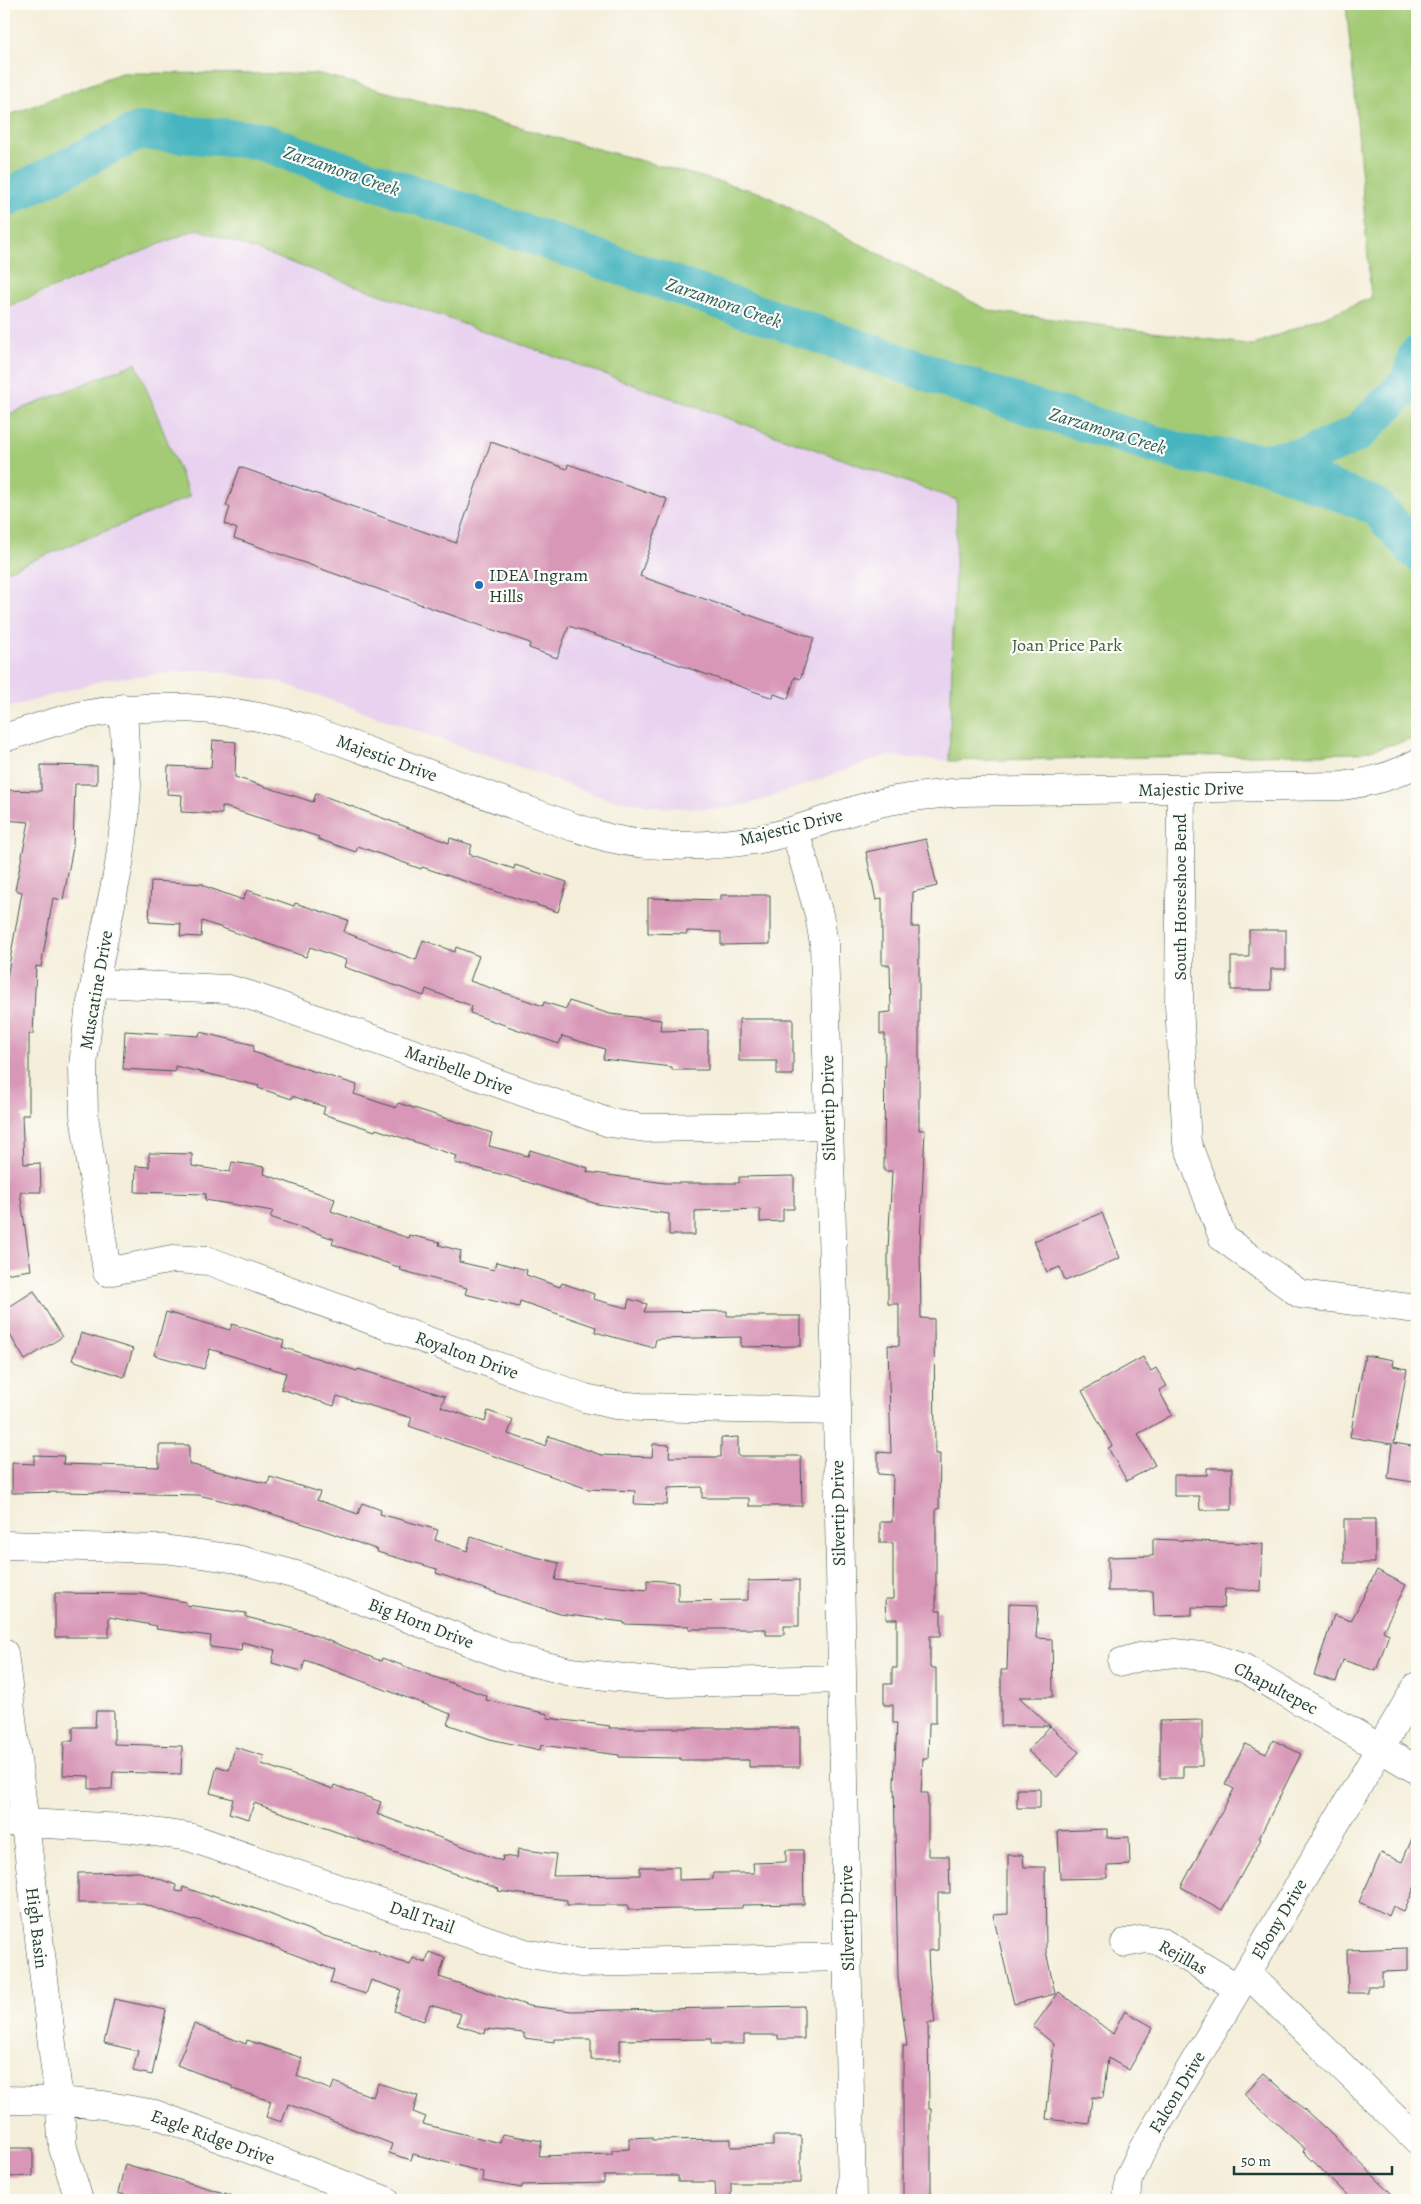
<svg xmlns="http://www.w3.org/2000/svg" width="1421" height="2204" viewBox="0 0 1421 2204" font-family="Alegreya,serif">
	<rect width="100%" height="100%" fill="#fdfcf7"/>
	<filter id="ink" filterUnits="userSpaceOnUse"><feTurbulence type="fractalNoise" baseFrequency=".02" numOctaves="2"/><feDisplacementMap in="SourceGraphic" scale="10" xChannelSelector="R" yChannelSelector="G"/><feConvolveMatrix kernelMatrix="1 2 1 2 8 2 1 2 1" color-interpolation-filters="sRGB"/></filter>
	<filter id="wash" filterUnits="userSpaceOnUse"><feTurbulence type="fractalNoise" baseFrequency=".0096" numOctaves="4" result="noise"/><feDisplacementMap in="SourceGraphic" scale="20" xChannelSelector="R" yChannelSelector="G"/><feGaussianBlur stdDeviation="1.12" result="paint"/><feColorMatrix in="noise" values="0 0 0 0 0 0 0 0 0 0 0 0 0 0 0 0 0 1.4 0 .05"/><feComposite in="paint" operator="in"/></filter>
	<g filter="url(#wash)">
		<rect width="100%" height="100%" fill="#f4eeda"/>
		<!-- built -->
		<path fill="#e8d2ef" d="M 197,229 L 957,500 L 949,761 L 885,756 L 747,805 L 715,809 L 657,807 L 605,798 L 280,682 L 206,670 L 107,679 L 4,709 L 4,310 Z"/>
		<!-- green -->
		<path fill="#a3ca75" stroke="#618454" d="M 1346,4 L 1417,4 L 1417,738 L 1359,753 L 949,761 L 957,500 L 197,229 L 4,308 L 4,117 L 121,73 L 320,74 L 761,193 L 990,311 L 1253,345 L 1371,298 L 1355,95 Z
			M 136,363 L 190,497 L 4,572 L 4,416 Z"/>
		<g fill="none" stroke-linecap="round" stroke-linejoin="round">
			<!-- river -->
			<path stroke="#46b5bf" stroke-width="38" d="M 4,199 L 139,131 L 256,140 L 1002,398 L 1187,454 L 1262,462 L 1306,456 L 1357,434 L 1409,382 L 1417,355
				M 1264,463 L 1375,506 L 1417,552"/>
		</g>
		<g id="blocks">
			<!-- building -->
			<path fill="#d897b7" d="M 491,442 L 567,469 L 568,464 L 667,499 L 640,576 L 814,638 L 800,679 L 795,677 L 788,699 L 774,694 L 773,698 L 569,626 L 557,658 L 529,648 L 530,643 L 234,538 L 237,529 L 225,524 L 230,507 L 226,506 L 240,467 L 456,543 Z
				M 213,740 L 236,742 L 235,777 L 313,802 L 316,793 L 449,843 L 450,838 L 472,845 L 469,854 L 514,869 L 515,865 L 567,882 L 558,912 L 422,867 L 421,869 L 358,846 L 356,852 L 318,839 L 319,837 L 222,806 L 222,814 L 181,812 L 182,795 L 167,794 L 168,766 L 211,768 Z
				M 41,765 L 97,766 L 97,784 L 75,784 L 73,847 L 63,900 L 53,898 L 41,967 L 36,966 L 33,1034 L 29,1034 L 29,1115 L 22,1115 L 24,1164 L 40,1163 L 41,1192 L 20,1192 L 31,1270 L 4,1274 L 4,983 L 6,983 L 22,892 L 15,890 L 29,822 L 4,820 L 4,790 L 41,791 Z
				M 926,839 L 937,886 L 913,892 L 912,927 L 919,927 L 919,1130 L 925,1130 L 920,1245 L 921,1318 L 934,1319 L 935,1454 L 940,1454 L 939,1509 L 936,1509 L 936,1611 L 941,1611 L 941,1636 L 930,1636 L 930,1668 L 936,1668 L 936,1723 L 929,1723 L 928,1759 L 923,1759 L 921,1793 L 928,1793 L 928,1856 L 949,1856 L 950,1893 L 938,1893 L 938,1950 L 928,1951 L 929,1973 L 935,2023 L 928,2023 L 929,2109 L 931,2109 L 931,2200 L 903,2200 L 903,2046 L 907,2046 L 898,1978 L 894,1782 L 897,1723 L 893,1723 L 893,1705 L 884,1705 L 884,1684 L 892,1684 L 892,1668 L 897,1668 L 897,1619 L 886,1619 L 885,1599 L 893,1599 L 893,1543 L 880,1543 L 880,1522 L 892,1522 L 893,1475 L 878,1474 L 878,1452 L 891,1453 L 888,1345 L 899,1346 L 899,1304 L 888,1304 L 888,1250 L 892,1171 L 884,1171 L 885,1034 L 880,1034 L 880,1013 L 891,1012 L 890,965 L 882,965 L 882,898 L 876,900 L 866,852 Z
				M 151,881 L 204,884 L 204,886 L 243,900 L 247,890 L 294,906 L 295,903 L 348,920 L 344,932 L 416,960 L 423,940 L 455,952 L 456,947 L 479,956 L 470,981 L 543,1006 L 544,1002 L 566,1009 L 569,1001 L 610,1014 L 661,1020 L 660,1031 L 708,1030 L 708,1070 L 672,1070 L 672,1067 L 603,1059 L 605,1049 L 562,1036 L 559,1044 L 470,1013 L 472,1006 L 426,989 L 424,996 L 344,967 L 346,960 L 310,947 L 306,957 L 202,921 L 201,937 L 180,936 L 181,924 L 149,922 Z
				M 721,895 L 770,895 L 770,944 L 721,945 L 721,932 L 687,931 L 687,934 L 648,933 L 648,898 L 721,900 Z
				M 1249,930 L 1286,930 L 1286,969 L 1271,969 L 1271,990 L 1231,990 L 1231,957 L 1249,957 Z
				M 739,1019 L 793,1019 L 793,1075 L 777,1075 L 777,1061 L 739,1061 Z
				M 125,1031 L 199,1036 L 200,1032 L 254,1045 L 253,1052 L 357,1085 L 354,1094 L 396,1108 L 398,1103 L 492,1133 L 489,1146 L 528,1156 L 530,1150 L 588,1168 L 587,1172 L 665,1183 L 739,1183 L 739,1177 L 794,1176 L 794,1209 L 783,1209 L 783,1221 L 760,1222 L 760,1209 L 695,1211 L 695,1235 L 669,1235 L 669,1214 L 597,1204 L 508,1176 L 455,1163 L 457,1156 L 376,1129 L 375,1131 L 323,1114 L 325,1107 L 292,1096 L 292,1099 L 258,1088 L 259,1086 L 175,1066 L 175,1072 L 123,1069 Z
				M 149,1153 L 192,1154 L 192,1166 L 230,1172 L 232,1162 L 265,1167 L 264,1174 L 335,1199 L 331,1211 L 408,1238 L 409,1235 L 440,1242 L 439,1245 L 461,1251 L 459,1262 L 494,1270 L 496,1262 L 527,1270 L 526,1275 L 560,1287 L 562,1283 L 594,1294 L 593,1299 L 627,1308 L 629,1299 L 647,1304 L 644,1312 L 727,1311 L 727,1316 L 801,1316 L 801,1346 L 741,1347 L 741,1337 L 656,1339 L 654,1348 L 595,1332 L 596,1327 L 520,1301 L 519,1307 L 465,1294 L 467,1288 L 400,1270 L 401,1268 L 332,1244 L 334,1239 L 270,1217 L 273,1211 L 205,1200 L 206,1194 L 135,1192 L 136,1166 L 149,1167 Z
				M 1102,1213 L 1120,1258 L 1065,1281 L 1060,1267 L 1047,1272 L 1034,1241 Z
				M 34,1291 L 62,1337 L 25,1360 L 4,1325 L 4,1310 Z
				M 166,1312 L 230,1330 L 232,1324 L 284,1341 L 282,1347 L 357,1371 L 358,1369 L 445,1396 L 441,1407 L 485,1422 L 488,1411 L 513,1420 L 508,1434 L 545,1446 L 549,1436 L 601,1455 L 652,1457 L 653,1444 L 670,1445 L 669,1457 L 721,1457 L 721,1438 L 738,1437 L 738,1456 L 801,1456 L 802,1506 L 749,1506 L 749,1498 L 702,1498 L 702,1487 L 668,1488 L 667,1505 L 634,1504 L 635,1491 L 588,1489 L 409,1426 L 412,1418 L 337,1396 L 334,1406 L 281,1389 L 286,1373 L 210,1349 L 204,1369 L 154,1355 Z
				M 81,1333 L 133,1349 L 124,1377 L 72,1360 Z
				M 1365,1355 L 1394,1360 L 1393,1366 L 1407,1369 L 1394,1443 L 1417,1447 L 1413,1482 L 1388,1478 L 1392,1444 L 1350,1437 Z
				M 1143,1357 L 1151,1371 L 1156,1368 L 1167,1386 L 1159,1390 L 1172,1415 L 1138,1434 L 1155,1465 L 1127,1481 L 1108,1448 L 1112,1446 L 1082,1391 Z
				M 159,1445 L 189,1445 L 189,1464 L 268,1484 L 270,1477 L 320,1492 L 317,1500 L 358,1514 L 362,1503 L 381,1510 L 380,1514 L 438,1530 L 435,1540 L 467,1551 L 471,1537 L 524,1554 L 559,1563 L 555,1580 L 647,1590 L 647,1580 L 678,1582 L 678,1601 L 748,1600 L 748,1581 L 799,1580 L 799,1626 L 784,1626 L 784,1635 L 766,1635 L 766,1629 L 689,1629 L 689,1626 L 624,1624 L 624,1622 L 560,1614 L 436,1573 L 437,1569 L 377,1552 L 378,1550 L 320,1529 L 250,1507 L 198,1495 L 63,1492 L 12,1493 L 12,1463 L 34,1464 L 34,1455 L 64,1456 L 63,1464 L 159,1467 Z
				M 1207,1468 L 1232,1468 L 1232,1510 L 1200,1510 L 1199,1496 L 1174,1496 L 1174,1475 L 1207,1475 Z
				M 1344,1519 L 1375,1519 L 1375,1563 L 1344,1563 Z
				M 1153,1539 L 1263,1544 L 1261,1591 L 1225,1589 L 1224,1608 L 1192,1607 L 1192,1615 L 1154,1616 L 1153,1591 L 1108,1591 L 1108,1557 L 1153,1556 Z
				M 1377,1570 L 1406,1585 L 1383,1631 L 1389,1634 L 1376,1671 L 1343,1660 L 1336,1682 L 1314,1675 L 1334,1615 L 1351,1621 Z
				M 55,1593 L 142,1594 L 186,1602 L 186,1605 L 246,1613 L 246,1617 L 306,1632 L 381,1661 L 382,1658 L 487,1696 L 486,1700 L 548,1714 L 548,1718 L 610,1726 L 609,1728 L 800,1728 L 800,1767 L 749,1767 L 749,1760 L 680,1760 L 680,1758 L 619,1757 L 619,1755 L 541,1745 L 540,1750 L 490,1739 L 447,1724 L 451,1714 L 305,1660 L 302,1671 L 272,1663 L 275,1650 L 242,1642 L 241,1651 L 210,1647 L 211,1636 L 156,1629 L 157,1626 L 109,1617 L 109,1637 L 55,1637 Z
				M 1009,1604 L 1038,1605 L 1036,1638 L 1052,1639 L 1053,1697 L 1019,1697 L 1050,1726 L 1001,1726 L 1001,1670 L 1007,1670 Z
				M 96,1711 L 114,1711 L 114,1744 L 182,1746 L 181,1774 L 113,1772 L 112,1789 L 89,1789 L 89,1776 L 63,1775 L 64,1741 L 73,1741 L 73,1727 L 95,1727 Z
				M 1202,1720 L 1202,1766 L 1183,1766 L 1183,1778 L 1160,1778 L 1160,1721 Z
				M 1050,1726 L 1079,1752 L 1057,1777 L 1028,1751 Z
				M 1273,1740 L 1301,1754 L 1259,1838 L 1261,1839 L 1222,1910 L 1181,1887 L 1234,1789 L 1225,1784 L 1245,1744 L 1266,1754 Z
				M 235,1747 L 264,1756 L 262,1764 L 333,1789 L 334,1785 L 381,1802 L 377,1814 L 502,1861 L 503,1856 L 517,1858 L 518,1849 L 556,1854 L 553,1876 L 640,1875 L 640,1867 L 679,1867 L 679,1880 L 713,1879 L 713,1873 L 754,1873 L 753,1863 L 786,1862 L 786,1850 L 803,1850 L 804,1904 L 742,1905 L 742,1908 L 628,1910 L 628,1905 L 567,1905 L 567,1900 L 498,1891 L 499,1889 L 254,1803 L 249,1819 L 229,1813 L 233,1799 L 210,1793 L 217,1766 L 229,1770 Z
				M 1017,1789 L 1040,1789 L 1040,1808 L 1017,1808 Z
				M 1417,1827 L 1417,1882 L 1404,1911 L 1393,1906 L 1389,1916 L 1359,1902 L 1381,1853 L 1402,1862 Z
				M 1107,1829 L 1107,1838 L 1129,1837 L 1130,1865 L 1107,1866 L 1107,1878 L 1060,1879 L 1058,1831 Z
				M 1008,1855 L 1023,1855 L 1024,1867 L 1045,1867 L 1046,1951 L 1055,1994 L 1014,2004 L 993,1915 L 1008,1914 Z
				M 140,1872 L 176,1885 L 176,1891 L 182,1892 L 183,1887 L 212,1897 L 212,1895 L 262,1911 L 324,1936 L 379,1952 L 378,1954 L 410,1965 L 413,1958 L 426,1963 L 429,1952 L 445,1958 L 439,1977 L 529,2006 L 572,2011 L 804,2006 L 804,2039 L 778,2039 L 778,2035 L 744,2035 L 744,2044 L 711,2044 L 711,2039 L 620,2040 L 620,2060 L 591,2060 L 591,2039 L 554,2039 L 554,2042 L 524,2038 L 524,2033 L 486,2029 L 485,2034 L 457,2025 L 461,2014 L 430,2005 L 424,2021 L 394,2011 L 401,1990 L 371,1980 L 366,1994 L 330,1983 L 334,1970 L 249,1937 L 194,1919 L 193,1921 L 140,1903 L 78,1903 L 78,1873 Z
				M 1408,1948 L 1408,1971 L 1382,1972 L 1382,1986 L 1368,1986 L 1368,1993 L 1348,1993 L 1347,1950 Z
				M 1059,1992 L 1113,2034 L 1125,2011 L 1153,2027 L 1129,2070 L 1108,2058 L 1103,2098 L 1092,2097 L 1089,2124 L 1046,2119 L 1054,2044 L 1033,2027 Z
				M 114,1999 L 166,2010 L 152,2075 L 133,2071 L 138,2051 L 104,2043 Z
				M 194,2024 L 246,2044 L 247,2040 L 302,2058 L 297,2076 L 331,2090 L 334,2082 L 373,2097 L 378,2083 L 418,2096 L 413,2112 L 426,2117 L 423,2124 L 500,2143 L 502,2134 L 542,2141 L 539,2156 L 612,2154 L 612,2150 L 629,2149 L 629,2138 L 652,2137 L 652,2140 L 731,2139 L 731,2147 L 773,2146 L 773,2136 L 801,2136 L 801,2183 L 731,2183 L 731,2200 L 716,2200 L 715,2182 L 678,2182 L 678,2176 L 604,2176 L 604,2183 L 522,2185 L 522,2188 L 482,2181 L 483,2172 L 413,2154 L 411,2160 L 389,2153 L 392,2144 L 288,2104 L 282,2122 L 266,2117 L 271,2101 L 232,2089 L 232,2086 L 177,2065 Z
				M 1264,2073 L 1325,2128 L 1398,2200 L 1352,2200 L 1303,2151 L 1305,2149 L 1244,2094 Z
				M 4,2148 L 33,2148 L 33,2176 L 4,2177 Z
				M 125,2164 L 231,2195 L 230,2200 L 143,2200 L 118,2193 Z"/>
		</g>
	</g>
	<g filter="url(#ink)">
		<use href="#blocks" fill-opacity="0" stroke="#3f584d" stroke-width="1"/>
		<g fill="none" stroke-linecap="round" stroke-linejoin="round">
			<defs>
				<path id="minor" d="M 123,708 L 127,786 L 125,817 L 119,865 L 89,1012 L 83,1066 L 84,1115 L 107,1272 L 172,1259 L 209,1261 L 585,1398 L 616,1405 L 641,1407 L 837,1411
					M 4,738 C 31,730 59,719 88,714 C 161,701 234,708 305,728 L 573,827 C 585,830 597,835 609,838 C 655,849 714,847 760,839 C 800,831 837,814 876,804 C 904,797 933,795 962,792 L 1341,786 C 1368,783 1393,777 1417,763
					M 1181,789 L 1179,1005 L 1187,1143 L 1223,1238 L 1300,1294 L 1417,1309
					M 795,830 L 819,915 L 824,944 L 837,1411 L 852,2200
					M 95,983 L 228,989 L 249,995 L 610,1123 L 645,1128 L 828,1125
					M 4,1545 L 164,1549 L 237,1559 L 296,1575 L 506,1656 L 571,1672 L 669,1683 L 841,1679
					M 4,1653 L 59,2101 L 63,2148 L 79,2200
					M 1122,1662 L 1139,1657 L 1175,1653 L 1210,1657 L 1244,1668 L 1417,1770
					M 4,1822 L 125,1828 L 189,1837 L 525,1953 L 581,1963 L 848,1957
					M 1125,1943 L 1146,1939 L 1160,1941 L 1238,1988
					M 1247,1973 L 1417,2140
					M 4,2100 L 59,2101 L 103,2105 L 155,2114 L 385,2200
					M 1127,2200 L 1129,2179 L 1141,2152 L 1417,1686"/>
			</defs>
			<!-- minor casing -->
			<use href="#minor" stroke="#3f584d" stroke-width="29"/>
			<!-- minor -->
			<use href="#minor" stroke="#fff" stroke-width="28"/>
		</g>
	</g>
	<!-- markers -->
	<circle fill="#1f6fb2" stroke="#fdfcf7" stroke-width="2" cx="479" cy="585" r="5"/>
	<g text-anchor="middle" stroke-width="4.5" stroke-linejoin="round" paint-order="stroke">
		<!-- poi labels -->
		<g font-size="18" fill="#1f3d34" stroke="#fdfcf7" text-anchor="start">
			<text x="489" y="581">IDEA Ingram<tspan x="489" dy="21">Hills</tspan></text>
		</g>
		<!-- park labels -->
		<g font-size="18" fill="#406044" stroke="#fdfcf7">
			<text x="1067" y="651">Joan Price Park</text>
		</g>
		<!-- street labels -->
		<g font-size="18" fill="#1f3d34" stroke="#fdfcf7">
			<text transform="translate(387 758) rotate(20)" y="6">Majestic Drive</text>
			<text transform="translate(1191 789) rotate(-1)" y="6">Majestic Drive</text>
			<text transform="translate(791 827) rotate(-14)" y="6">Majestic Drive</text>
			<text transform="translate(1180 897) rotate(-90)" y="6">South Horseshoe Bend</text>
			<text transform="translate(96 990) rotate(-80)" y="6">Muscatine Drive</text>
			<text transform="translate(459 1070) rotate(20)" y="6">Maribelle Drive</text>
			<text transform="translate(828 1108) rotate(-91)" y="6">Silvertip Drive</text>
			<text transform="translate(467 1355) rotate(20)" y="6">Royalton Drive</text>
			<text transform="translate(838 1513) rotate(-91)" y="6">Silvertip Drive</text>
			<text transform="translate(421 1623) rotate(21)" y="6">Big Horn Drive</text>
			<text transform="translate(1276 1688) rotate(28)" y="6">Chapultepec</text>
			<text transform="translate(422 1917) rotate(19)" y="6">Dall Trail</text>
			<text transform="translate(847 1918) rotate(-91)" y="6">Silvertip Drive</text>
			<text transform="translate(1279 1919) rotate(-59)" y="6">Ebony Drive</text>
			<text transform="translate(37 1928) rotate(83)" y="6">High Basin</text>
			<text transform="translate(1183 1957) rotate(29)" y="6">Rejillas</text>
			<text transform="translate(1177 2092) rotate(-59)" y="6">Falcon Drive</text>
			<text transform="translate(213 2137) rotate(20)" y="6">Eagle Ridge Drive</text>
		</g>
		<!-- water labels -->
		<g font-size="19" font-style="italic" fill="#2b615e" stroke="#fdfcf7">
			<text transform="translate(342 170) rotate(19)" y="7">Zarzamora Creek</text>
			<text transform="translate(724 302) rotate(19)" y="7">Zarzamora Creek</text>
			<text transform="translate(1108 430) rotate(17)" y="7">Zarzamora Creek</text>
		</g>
	</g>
	<!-- margin -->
	<rect width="1421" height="2204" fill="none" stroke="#fdfcf7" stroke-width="20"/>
	<!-- scale -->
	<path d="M1234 2166v8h158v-8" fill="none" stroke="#1f3d34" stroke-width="2.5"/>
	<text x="1241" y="2166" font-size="15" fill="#1f3d34" stroke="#fdfcf7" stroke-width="4" paint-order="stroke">50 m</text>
</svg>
